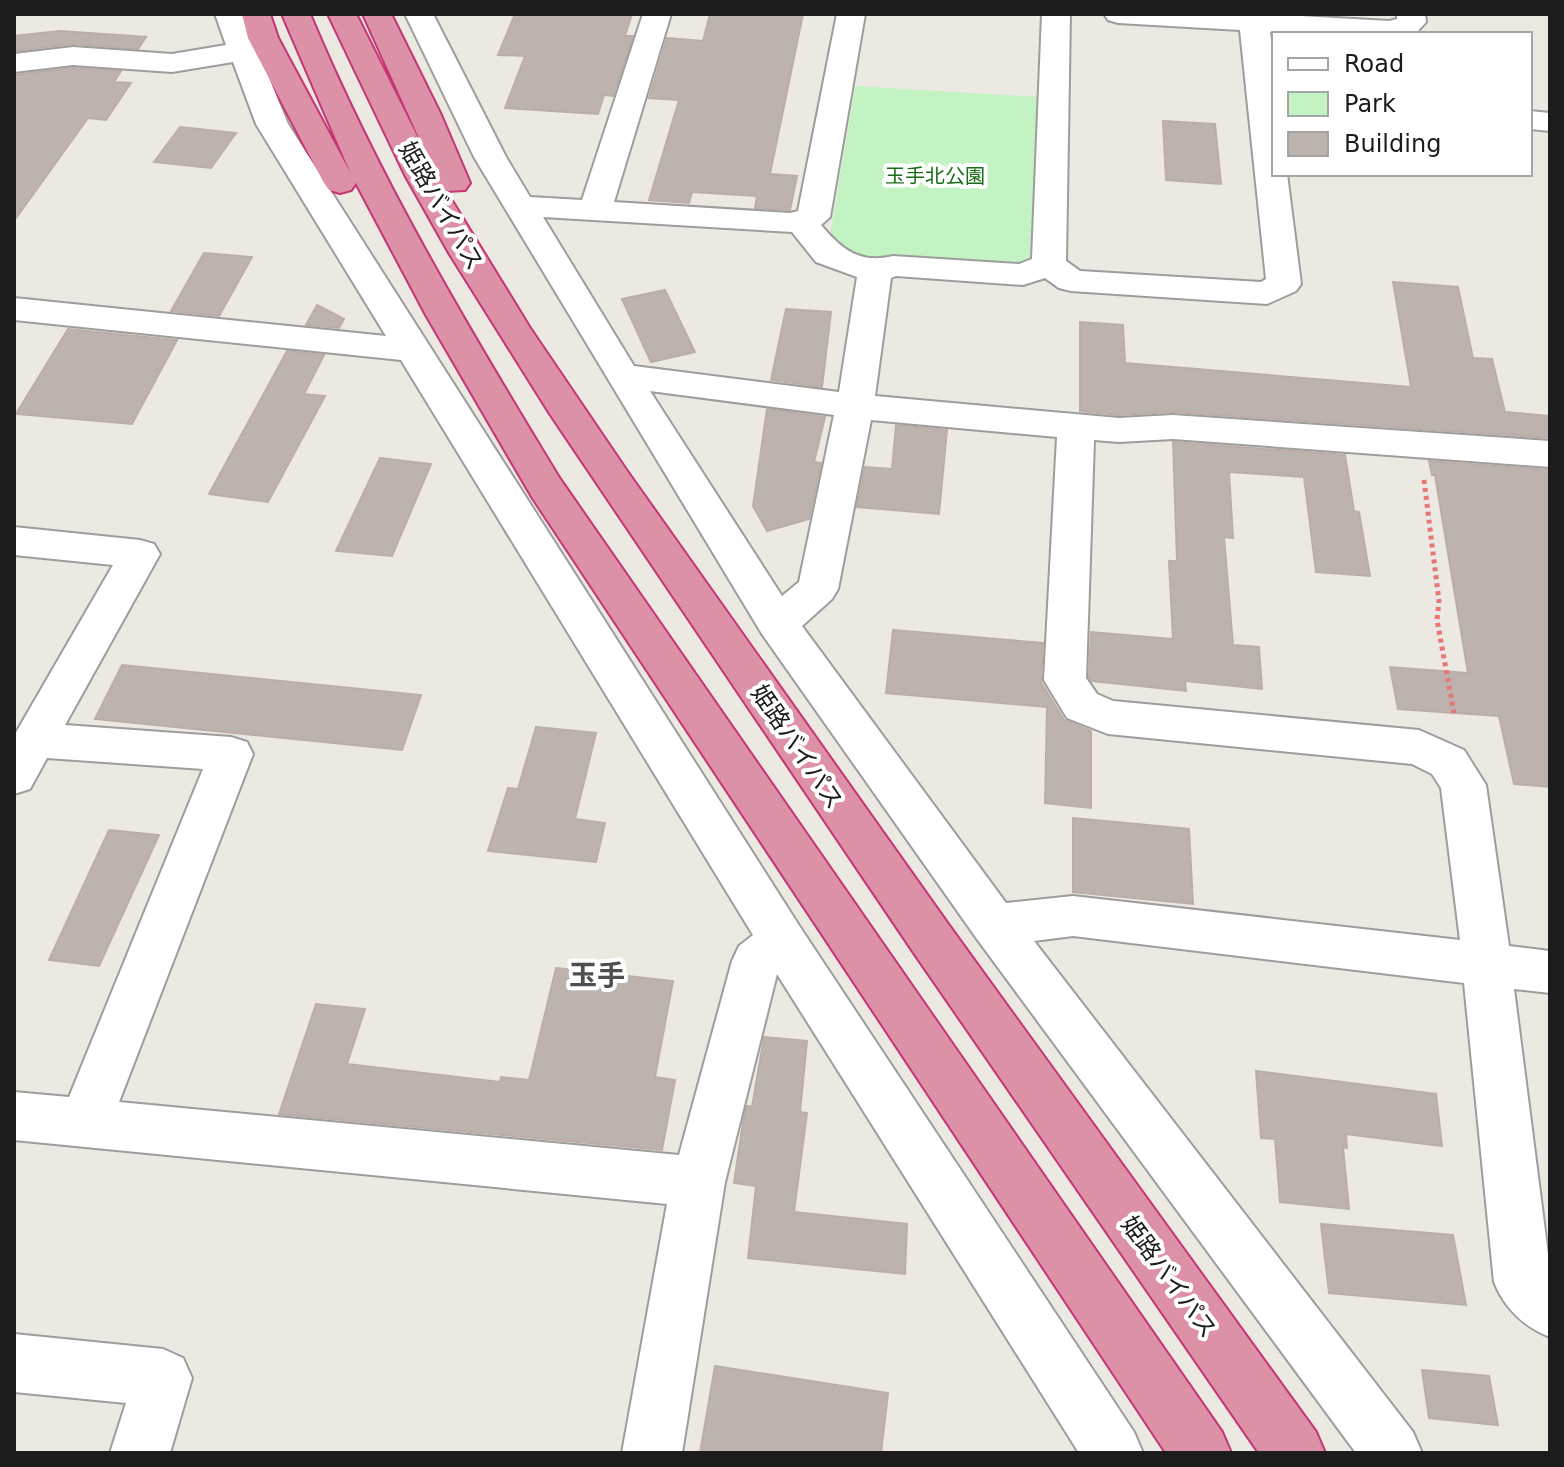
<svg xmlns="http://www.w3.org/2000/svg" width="1564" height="1467" viewBox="0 0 1564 1467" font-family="'DejaVu Sans','Noto Sans JP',sans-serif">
	<rect width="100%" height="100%" fill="#ece8e2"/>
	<!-- park -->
	<path fill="#c4f3c3" d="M 855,86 L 1040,97 L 1033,258 L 1016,266 L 854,256 L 829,242 Z"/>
	<!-- building -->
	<path fill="#bcb3af" stroke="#bcaea6" stroke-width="2" d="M 515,14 L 632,14 L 625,36 L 633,36 L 613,96 L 604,95 L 598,114 L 505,108 L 525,56 L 498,55 Z
		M 710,14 L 803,14 L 770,174 L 797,176 L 790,210 L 755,208 L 757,196 L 692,192 L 689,203 L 649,200 L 679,100 L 649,98 L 667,38 L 703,41 Z
		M 60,31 L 146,37 L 138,49 L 73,44 L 14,51 L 14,36 Z
		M 73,68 L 121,71 L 114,82 L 131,83 L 106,120 L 88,118 L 14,221 L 14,75 Z
		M 1163,121 L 1215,124 L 1221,184 L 1166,180 Z
		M 180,127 L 236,133 L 211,168 L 154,162 Z
		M 204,253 L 252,257 L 219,316 L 171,311 Z
		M 1393,282 L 1458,287 L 1473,358 L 1492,359 L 1505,412 L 1550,416 L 1550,438 L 1173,412 L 1119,415 L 1080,411 L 1080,322 L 1123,325 L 1125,363 L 1411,387 Z
		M 665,290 L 695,352 L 651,362 L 622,299 Z
		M 317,305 L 344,319 L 339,328 L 306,325 Z
		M 786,309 L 831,312 L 822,387 L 771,380 Z
		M 68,329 L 177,340 L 132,424 L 16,414 Z
		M 287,351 L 324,355 L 304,394 L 325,396 L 268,502 L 209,494 Z
		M 767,409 L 825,417 L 814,462 L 821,463 L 809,519 L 767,531 L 753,506 Z
		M 896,425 L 947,430 L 939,514 L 857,507 L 865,467 L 892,469 Z
		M 1173,442 L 1345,455 L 1354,511 L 1359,512 L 1370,576 L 1316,572 L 1304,477 L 1229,472 L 1233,538 L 1224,537 L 1233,645 L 1259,647 L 1262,689 L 1185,681 L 1186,691 L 1092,681 L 1089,677 L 1091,632 L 1173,639 L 1169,561 L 1177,561 Z
		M 380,458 L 431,464 L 392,556 L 336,551 Z
		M 1429,461 L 1550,470 L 1550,787 L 1514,784 L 1499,716 L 1398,709 L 1390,667 L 1468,673 L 1435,475 L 1432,475 Z
		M 893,630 L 1043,643 L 1041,682 L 1064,720 L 1091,731 L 1091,808 L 1045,803 L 1047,707 L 886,693 Z
		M 122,665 L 421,695 L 402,750 L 95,719 Z
		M 536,727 L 596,733 L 575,819 L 605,823 L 596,862 L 488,851 L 508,788 L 518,789 Z
		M 1073,818 L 1189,829 L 1193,904 L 1073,892 Z
		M 109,830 L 159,835 L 99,966 L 49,960 Z
		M 556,968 L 673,981 L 655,1077 L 675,1080 L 662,1150 L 279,1114 L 316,1004 L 365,1009 L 347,1064 L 500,1082 L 501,1077 L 529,1080 Z
		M 764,1037 L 807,1041 L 800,1112 L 807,1113 L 794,1212 L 907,1224 L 905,1274 L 748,1258 L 756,1186 L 734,1183 L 743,1122 L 747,1106 L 752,1107 Z
		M 1256,1071 L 1436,1094 L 1442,1146 L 1346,1134 L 1347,1148 L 1343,1147 L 1349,1209 L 1280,1202 L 1275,1139 L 1261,1138 Z
		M 1321,1224 L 1453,1235 L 1466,1305 L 1329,1293 Z
		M 715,1366 L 888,1393 L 881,1453 L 700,1453 Z
		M 1422,1370 L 1489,1376 L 1498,1425 L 1429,1418 Z"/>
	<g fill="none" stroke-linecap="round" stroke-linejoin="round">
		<defs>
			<path id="minor" d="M 215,14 L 243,14 L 288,124 L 800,927 L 1134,1432 L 1143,1453 L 1079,1453 L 777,974 L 725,1182 L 682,1453 L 622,1453 L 667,1204 L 14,1140 L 14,1092 L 69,1097 L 203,769 L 47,758 L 30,789 L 14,794 L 14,736 L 113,565 L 14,555 L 14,527 L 140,540 L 154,544 L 160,554 L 65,725 L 231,737 L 247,742 L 253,754 L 119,1102 L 679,1155 L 732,961 L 739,946 L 753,935 L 401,360 L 14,320 L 14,298 L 386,336 L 256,124 L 233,62 L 172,72 L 73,65 L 14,72 L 14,54 L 73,47 L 172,54 L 226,45 Z
				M 405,14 L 433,14 L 506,157 L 530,197 L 582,200 L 643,14 L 671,14 L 614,202 L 790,213 L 798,211 L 837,14 L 865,14 L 830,217 L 821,225 C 842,250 860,264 893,256 L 1019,264 L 1032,259 L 1042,14 L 1070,14 L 1066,261 L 1080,271 L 1261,282 L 1266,279 L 1240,30 L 1118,23 L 1108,20 L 1104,14 L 1265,14 L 1389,21 L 1397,19 L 1397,14 L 1425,14 L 1426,22 L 1417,32 L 1410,34 L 1270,32 L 1274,66 L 1274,174 L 1287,174 L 1301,284 L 1296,291 L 1267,304 L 1071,291 L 1059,288 L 1045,278 L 1023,285 L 896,276 L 891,278 L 875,396 L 1119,418 L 1173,415 L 1550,441 L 1550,467 L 1173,439 L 1119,442 L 1094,440 L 1086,678 L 1097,694 L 1113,701 L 1419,730 L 1464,750 L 1486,785 L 1509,946 L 1550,951 L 1550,993 L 1514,989 L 1550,1270 L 1550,1337 C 1523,1326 1505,1309 1494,1282 L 1464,983 L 1073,936 L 1034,941 L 1413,1432 L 1422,1453 L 1356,1453 L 977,939 L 762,634 L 474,157 ZM 543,217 L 792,232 L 816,262 L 857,277 L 839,392 L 634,366 ZM 650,391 L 834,415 L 799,582 L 782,596 ZM 871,420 L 1057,437 L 1044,680 L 1067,718 L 1108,734 L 1412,764 L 1432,774 L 1441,788 L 1460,940 L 1073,896 L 1006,903 L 802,626 L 832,599 L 838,589 Z
				M 1530,111 L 1550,113 L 1550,131 L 1530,129 Z
				M 14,1334 L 163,1349 L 183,1358 L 192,1378 L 170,1453 L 110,1453 L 126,1403 L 14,1392 Z"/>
			<path id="highway" d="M 242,14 L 270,14 L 278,38 L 351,174 L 282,14 L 310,14 C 378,177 468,328 560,479 L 1222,1432 L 1231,1453 L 1166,1453 L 532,497 L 426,315 L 356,183 L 351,190 L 340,193 L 329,190 L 324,183 L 248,38 Z
				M 328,14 L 356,14 L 428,158 L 363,14 L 391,14 L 441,115 L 470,183 L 465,190 L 446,191 L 530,328 L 627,471 L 948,924 L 1316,1432 L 1325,1453 L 1259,1453 L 914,953 L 550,414 L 449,253 L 405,175 Z"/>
		</defs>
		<!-- minor casing -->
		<use href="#minor" stroke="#9d9d9d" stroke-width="4"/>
		<!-- highway casing -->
		<use href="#highway" stroke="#c43675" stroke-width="4"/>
		<!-- path -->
		<path stroke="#ea7575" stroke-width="5" stroke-dasharray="4 4" stroke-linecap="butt" d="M 1424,480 L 1439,601 L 1437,620 L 1454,713"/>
		<!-- minor -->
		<use href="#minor" fill="#fff" fill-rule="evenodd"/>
		<!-- highway -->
		<use href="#highway" fill="#dc91a7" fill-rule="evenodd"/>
	</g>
	<g text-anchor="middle" stroke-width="8" stroke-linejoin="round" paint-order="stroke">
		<!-- far-park labels -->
		<g font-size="20" fill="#186d16" stroke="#fff">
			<text x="935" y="183">玉手北公園</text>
		</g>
		<!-- street labels -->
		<g font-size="24" fill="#1c1c1c" stroke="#fff">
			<text transform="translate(441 206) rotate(60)" y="8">姫路バイパス</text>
			<text transform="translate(797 747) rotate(56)" y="8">姫路バイパス</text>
			<text transform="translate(1169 1277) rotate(54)" y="8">姫路バイパス</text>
		</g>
		<!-- quarter labels -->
		<g font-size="28" font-weight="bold" fill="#4f4f4f" stroke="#fff">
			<text x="597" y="985">玉手</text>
		</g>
	</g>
	<!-- border -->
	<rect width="1564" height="1467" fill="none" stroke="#1c1c1c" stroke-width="32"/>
	<!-- legend -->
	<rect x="1272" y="32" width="260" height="144" fill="#ffffff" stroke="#a4a4a4" stroke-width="2"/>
	<rect x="1288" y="58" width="40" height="12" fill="#ffffff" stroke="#a4a4a4" stroke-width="2"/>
	<text x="1344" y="72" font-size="24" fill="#1c1c1c">Road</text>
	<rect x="1288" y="92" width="40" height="24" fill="#c4f3c3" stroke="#a4a4a4" stroke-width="2"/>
	<text x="1344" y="112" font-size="24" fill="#1c1c1c">Park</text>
	<rect x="1288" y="132" width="40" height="24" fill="#bcb3af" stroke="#a4a4a4" stroke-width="2"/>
	<text x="1344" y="152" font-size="24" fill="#1c1c1c">Building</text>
</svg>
